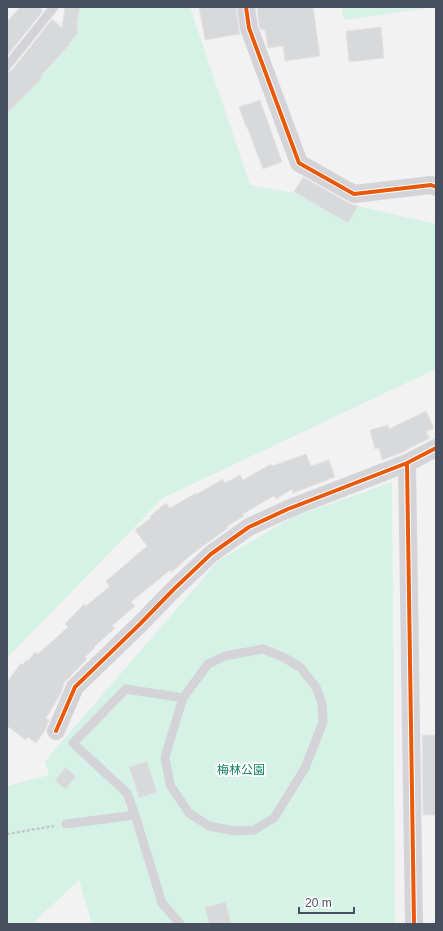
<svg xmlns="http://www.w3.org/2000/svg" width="443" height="931" viewBox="0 0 443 931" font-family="Arial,'Noto Sans JP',sans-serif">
	<rect width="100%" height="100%" fill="#f3f2f2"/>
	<!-- green -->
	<path fill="#d6f2e6" d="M 71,7 L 190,7 L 250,185 L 327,199 L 436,224 L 436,369 L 163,498 L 7,658 L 7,115 Z
		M 342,7 L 436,7 L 344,20 Z
		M 392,482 L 395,924 L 92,924 L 79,880 L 32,924 L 7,924 L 7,786 L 49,775 L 45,761 L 219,560 L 291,518 Z"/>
	<!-- building -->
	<path fill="#d8d9db" stroke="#e4e4e5" d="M 20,7 L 39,7 L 43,11 L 7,56 L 7,22 Z
		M 65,7 L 80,7 L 77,24 L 78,33 L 69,43 L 70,44 L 41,76 L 42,78 L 7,113 L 7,72 L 12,70 L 52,19 L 62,28 Z
		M 199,7 L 236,7 L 239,29 L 240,34 L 205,40 Z
		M 257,7 L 313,7 L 320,56 L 285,61 L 283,46 L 268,48 L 265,30 L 261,30 L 259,25 Z
		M 381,27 L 384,58 L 349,62 L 346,31 Z
		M 260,100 L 282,162 L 263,169 L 247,127 L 246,127 L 239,107 Z
		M 303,177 L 349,203 L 358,206 L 348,223 L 294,192 Z
		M 426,411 L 434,428 L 426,432 L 430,438 L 406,450 L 406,451 L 382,460 L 379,448 L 375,449 L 370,430 L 388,425 L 389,429 Z
		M 306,454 L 311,466 L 329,460 L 335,477 L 293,493 L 292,489 L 276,499 L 274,496 L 243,514 L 244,516 L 226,527 L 228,528 L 192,554 L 172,572 L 170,570 L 131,602 L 135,606 L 112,626 L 115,628 L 94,647 L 95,648 L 85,657 L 87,659 L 63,684 L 64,685 L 60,695 L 46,718 L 49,720 L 46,729 L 36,743 L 28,737 L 26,740 L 7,726 L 7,682 L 21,663 L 23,665 L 26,660 L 28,661 L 35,652 L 38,654 L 68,627 L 65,624 L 84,604 L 86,606 L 109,587 L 109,585 L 106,581 L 147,546 L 135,530 L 151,518 L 150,516 L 166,503 L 170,508 L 196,493 L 197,494 L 223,479 L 225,483 L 240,475 L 243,480 L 271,464 L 272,466 Z
		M 422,735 L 436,735 L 436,815 L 423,815 Z
		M 147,761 L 157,792 L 139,798 L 129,767 Z
		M 65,767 L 76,776 L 66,789 L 55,781 Z
		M 226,902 L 231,924 L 209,924 L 205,907 Z"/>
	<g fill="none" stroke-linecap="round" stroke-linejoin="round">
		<!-- path -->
		<path stroke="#bdc9c8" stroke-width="2.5" stroke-dasharray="3 2" stroke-linecap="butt" d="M 7,834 L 54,826"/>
		<!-- lane -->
		<path stroke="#d4d4d8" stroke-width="9" d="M 7,66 L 54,7
			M 263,649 L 283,657 L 300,667 L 316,687 L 322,703 L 323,722 L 305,768 L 274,818 L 254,830 L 235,831 L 209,826 L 189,813 L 170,785 L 165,757 L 183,698 L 208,664 L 225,656 Z
			M 66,824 L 135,815
			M 180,924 L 162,903 L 135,815 L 127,793 L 73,743 L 126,689 L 183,698"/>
		<!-- street -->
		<path stroke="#d4d4d8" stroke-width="18" d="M 246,7 L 249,28 L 299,163 L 354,194 L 431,185 L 436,187
			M 407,463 L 414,924
			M 56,731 L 75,687 L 140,624 L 174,589 L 211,554 L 249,527 L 288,509 L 407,463 L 436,448"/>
		<defs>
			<path id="cycleway" d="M 246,7 L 249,28 L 299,163 L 354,194 L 431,185 L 436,187
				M 407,463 L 414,924
				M 56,731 L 75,687 L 140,624 L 174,589 L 211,554 L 249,527 L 288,509 L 407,463 L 436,448"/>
		</defs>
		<!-- cycleway casing -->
		<use href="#cycleway" stroke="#fff" stroke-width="6"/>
		<!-- cycleway -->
		<use href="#cycleway" stroke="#e8590c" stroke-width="4"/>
	</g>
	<g text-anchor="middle" stroke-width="4" stroke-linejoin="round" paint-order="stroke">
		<!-- park labels -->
		<g font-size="12" fill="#138161" stroke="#fff">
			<text x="241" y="774">梅林公園</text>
		</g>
	</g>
	<!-- border -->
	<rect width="443" height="931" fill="none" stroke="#485060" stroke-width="16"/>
	<!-- scale -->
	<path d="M299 907v6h55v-6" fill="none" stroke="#485060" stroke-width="2"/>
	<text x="305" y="907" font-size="12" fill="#485060" stroke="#ffffff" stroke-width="3" paint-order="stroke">20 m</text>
</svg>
